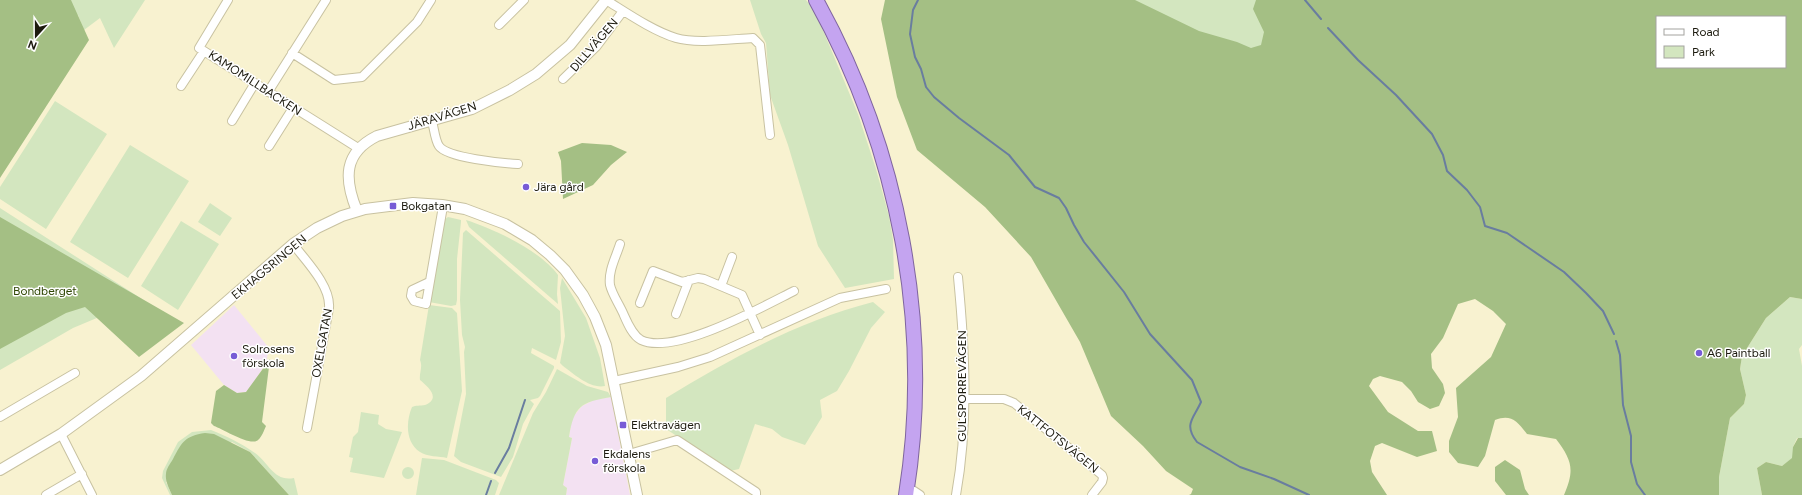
<svg xmlns="http://www.w3.org/2000/svg" width="1802" height="495" viewBox="0 0 1802 495" font-family="Figtree,sans-serif">
	<rect width="100%" height="100%" fill="#f8f2d0"/>
	<!-- education -->
	<path fill="#f3e1f2" d="M 234,305 L 269,348 L 266,363 L 254,382 L 246,392 L 237,393 L 224,385 L 191,345 Z
		M 611,397 L 630,495 L 566,495 L 567,488 L 563,485 L 572,438 L 569,437 L 572,418 L 582,406 L 594,400 Z"/>
	<!-- green -->
	<path fill="#d3e6bf" d="M 0,0 L 145,0 L 114,48 L 100,18 L 84,30 L 78,15 Z
		M 750,0 L 806,0 L 815,11 L 858,114 L 876,169 L 889,216 L 893,240 L 894,279 L 845,288 L 818,246 L 788,145 L 770,95 L 766,43 L 761,34 Z
		M 1099,0 L 1353,0 L 1284,67 Z
		M 55,101 L 107,134 L 46,229 L 0,199 L 0,187 Z
		M 130,145 L 189,181 L 128,278 L 70,242 Z
		M 210,203 L 232,218 L 220,236 L 198,222 Z
		M 0,208 L 142,299 L 73,328 L 0,370 Z
		M 448,217 L 461,220 L 461,222 L 457,259 L 457,300 L 456,305 L 451,306 L 429,302 L 444,220 Z
		M 466,220 C 494,229 541,251 558,275 L 557,294 L 558,304 L 469,227 Z
		M 181,221 L 219,244 L 178,310 L 141,286 Z
		M 466,230 L 560,311 L 561,342 L 556,360 L 532,348 L 531,353 L 554,366 L 554,368 L 540,396 L 538,398 L 530,400 L 534,404 L 523,424 L 513,457 L 501,477 L 461,462 L 454,456 L 466,394 L 464,352 L 465,347 L 462,335 L 460,300 L 463,233 Z
		M 562,278 L 586,318 L 600,358 L 605,386 C 590,389 574,374 563,366 L 560,363 L 565,336 L 560,288 Z
		M 1790,297 L 1802,299 L 1802,345 L 1799,349 L 1802,366 L 1802,438 L 1797,438 L 1793,447 L 1793,458 L 1782,466 L 1766,462 L 1757,468 L 1762,495 L 1719,495 L 1719,477 L 1730,418 L 1744,404 L 1746,395 L 1740,369 L 1742,356 L 1766,318 Z
		M 873,302 L 885,312 L 871,328 L 849,371 L 837,391 L 820,400 L 822,417 L 805,445 L 782,437 L 772,429 L 755,424 L 739,469 L 730,471 L 666,429 L 666,398 C 731,358 799,321 873,302 Z
		M 429,305 L 452,308 L 457,313 L 462,391 L 447,458 C 439,456 427,457 420,452 C 405,442 406,421 412,407 C 416,405 420,406 425,405 C 442,398 427,386 420,380 C 419,373 423,367 420,360 Z
		M 557,369 L 587,386 L 608,392 L 611,397 C 581,402 574,406 569,437 L 572,438 L 563,485 L 567,488 L 566,495 L 499,495 L 533,413 L 546,392 Z
		M 361,412 L 379,415 L 378,424 L 386,429 L 402,432 L 384,478 L 350,472 L 353,458 L 349,457 L 353,437 L 358,432 Z
		M 211,430 C 226,436 241,443 255,453 C 269,463 274,482 294,478 L 298,495 L 289,495 L 250,452 L 232,442 L 166,482 L 172,495 L 170,495 L 162,478 L 163,471 L 178,442 L 192,432 Z
		M 422,458 L 444,460 L 496,480 L 499,483 L 495,495 L 416,495 Z
		M402 473a6 6 0 1 1 12 0a6 6 0 1 1-12 0Z"/>
	<!-- forest -->
	<path fill="#a4bf84" fill-rule="evenodd" d="M 0,0 L 71,0 L 89,40 L 0,178 Z
		M 885,0 L 1135,0 L 1199,31 L 1237,42 L 1251,48 L 1261,45 L 1264,32 L 1253,9 L 1256,0 L 1802,0 L 1802,299 L 1790,297 L 1766,318 L 1742,356 L 1740,369 L 1746,395 L 1744,404 L 1730,418 L 1719,477 L 1719,495 L 1564,495 C 1575,470 1572,460 1556,439 L 1527,434 C 1517,421 1511,414 1495,420 L 1485,456 L 1478,467 L 1458,463 L 1449,452 L 1449,441 L 1458,417 L 1456,388 L 1491,357 L 1506,324 L 1493,311 L 1475,299 L 1458,304 L 1443,338 L 1431,354 L 1432,368 L 1443,384 L 1445,393 L 1439,406 L 1430,409 L 1418,402 L 1411,391 L 1402,382 L 1380,376 L 1373,379 L 1369,386 L 1388,412 L 1418,431 L 1432,431 L 1437,451 L 1417,457 L 1382,443 L 1375,446 L 1370,461 L 1372,472 L 1387,495 L 1189,495 L 1191,494 L 1193,489 L 1166,471 L 1143,446 L 1111,416 L 1080,342 L 1031,257 L 985,207 L 917,150 L 897,97 L 881,19 ZM 1657,17 L 1785,17 L 1785,67 L 1657,67 Z
		M 582,143 L 611,145 L 627,152 L 611,165 L 593,185 L 563,199 L 561,161 L 558,152 Z
		M 0,217 L 184,323 L 139,357 L 85,307 L 66,313 L 0,349 Z
		M 270,359 L 262,422 L 266,426 C 264,430 262,437 258,440 C 251,447 223,429 214,426 L 211,423 L 216,391 L 224,385 L 237,393 L 246,392 Z
		M 205,433 L 214,434 L 250,452 L 289,495 L 172,495 C 169,488 165,481 166,474 C 166,469 170,464 173,459 C 182,442 185,436 205,433 Z
		M 1798,438 L 1802,438 L 1802,495 L 1762,495 L 1757,468 L 1766,462 L 1782,466 L 1792,458 L 1793,447 Z
		M 1505,460 L 1520,470 L 1525,489 L 1529,495 L 1506,495 L 1495,481 L 1495,467 Z"/>
	<g fill="none" stroke-linecap="round" stroke-linejoin="round">
		<!-- stream -->
		<path stroke="#697d9f" stroke-width="2" d="M 918,0 L 913,10 L 910,34 L 915,57 L 921,69 L 926,87 L 934,97 L 959,118 L 1009,155 L 1035,187 L 1059,198 L 1066,208 L 1074,225 L 1084,242 L 1124,292 L 1150,334 L 1192,380 L 1201,402 C 1194,418 1183,424 1197,442 L 1240,467 L 1274,479 L 1309,495
			M 1305,0 L 1321,19
			M 1328,28 L 1358,60 L 1396,95 L 1432,134 L 1443,155 L 1447,171 L 1467,190 L 1480,207 L 1485,226 L 1507,233 L 1564,272 L 1586,293 L 1603,311 L 1614,334
			M 1616,341 L 1620,355 L 1623,405 L 1631,436 L 1631,462 L 1637,484 L 1645,495
			M 495,473 L 509,448 L 525,400
			M 486,495 L 491,481"/>
		<defs>
			<path id="minor" d="M 228,0 L 199,48 L 358,148
				M 606,0 C 627,13 653,31 676,38 C 696,44 732,39 753,38 L 760,45 L 770,135
				M 499,25 L 524,0
				M 292,53 L 334,80 L 362,77 L 417,22 L 431,0
				M 563,79 L 596,47 L 623,11
				M 181,86 L 204,51
				M 268,92 L 326,0
				M 232,121 L 255,83
				M 432,121 C 434,128 435,140 439,146 C 447,158 502,163 518,164
				M 269,146 L 293,108
				M 293,244 C 306,261 331,286 329,308 L 307,428
				M 620,244 C 616,257 608,271 610,285 C 612,294 619,304 623,313 C 627,322 632,335 641,340 C 674,356 762,307 794,291
				M 429,282 L 412,290 L 411,296 L 414,301 L 426,304 L 442,212 L 442,205
				M 721,286 L 732,257
				M 640,303 L 653,271 L 682,282 L 698,278 L 704,279 L 742,295 L 760,335
				M 676,314 L 689,280
				M 614,381 L 678,367 L 710,357 L 840,298 L 886,289
				M 964,399 L 1004,399 L 1014,403 L 1102,475 L 1103,478 L 1102,482 L 1092,495
				M 0,417 L 75,373
				M 61,434 L 92,495
				M 629,454 L 677,440 L 756,492 L 756,495
				M 914,491 L 920,495
				M 46,495 L 82,474
				M 956,495 C 969,423 965,349 958,277"/>
			<path id="tertiary" d="M 357,211 C 344,179 343,153 377,136 L 472,109 L 510,90 L 536,74 L 570,45 L 606,0
				M 0,470 L 61,434 L 141,376 L 293,244 L 317,228 L 342,216 L 365,209 L 413,203 L 442,205 L 465,209 L 505,224 L 532,240 L 550,255 L 565,270 L 583,295 L 595,317 L 606,345 L 637,495"/>
			<path id="trunk" d="M 816,0 C 899,149 933,326 906,495"/>
		</defs>
		<!-- minor casing -->
		<use href="#minor" stroke="#c8c2a1" stroke-width="10"/>
		<!-- tertiary casing -->
		<use href="#tertiary" stroke="#c8c2a1" stroke-width="12"/>
		<!-- trunk casing -->
		<use href="#trunk" stroke="#7f659e" stroke-width="16"/>
		<!-- minor -->
		<use href="#minor" stroke="#fff" stroke-width="8"/>
		<!-- tertiary -->
		<use href="#tertiary" stroke="#fff" stroke-width="10"/>
		<!-- trunk -->
		<use href="#trunk" stroke="#c4a4f0" stroke-width="14"/>
	</g>
	<!-- markers -->
	<g fill="#775cd6" stroke="#fff" stroke-width="1.5">
		<circle cx="526" cy="187" r="4"/>
		<rect x="389" y="202" width="8" height="8" rx="2"/>
		<circle cx="1699" cy="353" r="4"/>
		<circle cx="234" cy="356" r="4"/>
		<rect x="619" y="421" width="8" height="8" rx="2"/>
		<circle cx="595" cy="461" r="4"/>
	</g>
	<g text-anchor="middle" stroke-width="3" stroke-linejoin="round" paint-order="stroke">
		<!-- street labels -->
		<g font-size="12" fill="#1c1a0e" stroke="#fff">
			<text transform="translate(594 45) rotate(-49)" y="4">DILLVÄGEN</text>
			<text transform="translate(255 83) rotate(33)" y="4">KAMOMILLBACKEN</text>
			<text transform="translate(442 116) rotate(-17)" y="4">JÄRAVÄGEN</text>
			<text transform="translate(269 267) rotate(-40)" y="4">EKHAGSRINGEN</text>
			<text transform="translate(322 343) rotate(-80)" y="4">OXELGATAN</text>
			<text transform="translate(962 386) rotate(-90)" y="4">GULSPORREVÄGEN</text>
			<text transform="translate(1058 439) rotate(39)" y="4">KATTFOTSVÄGEN</text>
		</g>
		<!-- poi labels -->
		<g font-size="12" fill="#1c1a0e" stroke="#fff" text-anchor="start">
			<text x="534" y="191">Jära gård</text>
			<text x="401" y="210">Bokgatan</text>
			<text x="242" y="353">Solrosens<tspan x="242" dy="14">förskola</tspan></text>
			<text x="1707" y="357">A6 Paintball</text>
			<text x="631" y="429">Elektravägen</text>
			<text x="603" y="458">Ekdalens<tspan x="603" dy="14">förskola</tspan></text>
		</g>
		<!-- park labels -->
		<g font-size="12" fill="#304704" stroke="#fff">
			<text x="45" y="295">Bondberget</text>
		</g>
	</g>
	<!-- legend -->
	<rect x="1656" y="16" width="130" height="52" fill="#ffffff" stroke="#a4a39f"/>
	<rect x="1664" y="29" width="20" height="6" fill="#ffffff" stroke="#a4a39f"/>
	<text x="1692" y="36" font-size="12" fill="#1c1a0e">Road</text>
	<rect x="1664" y="46" width="20" height="12" fill="#d3e6bf" stroke="#a4a39f"/>
	<text x="1692" y="56" font-size="12" fill="#1c1a0e">Park</text>
	<!-- north arrow -->
	<g transform="translate(36 36) rotate(201)" stroke="#ffffff" stroke-width="3" paint-order="stroke">
	<path d="M0-3L7 15L0 10L-7 15Z" fill="#1c1a0e"/>
	<text y="-6" font-size="11" font-weight="bold" text-anchor="middle" fill="#1c1a0e">N</text>
	</g>
</svg>
